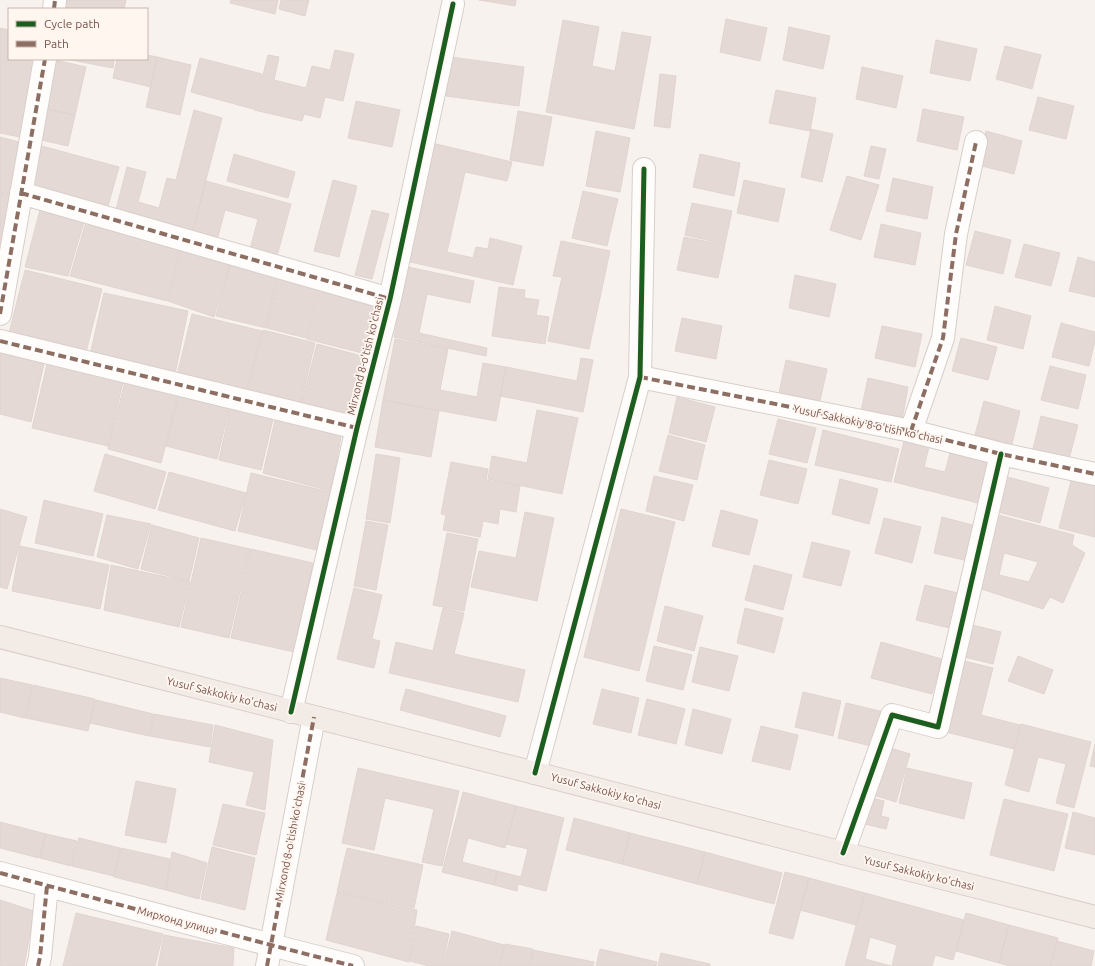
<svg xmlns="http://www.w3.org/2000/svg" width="1095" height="966" viewBox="0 0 1095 966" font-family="Ubuntu,sans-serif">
	<rect width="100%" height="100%" fill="#f8f2ee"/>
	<!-- building -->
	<path fill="#e5d9d5" stroke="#e1d4d0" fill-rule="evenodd" d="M 59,0 L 126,0 L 124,9 L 72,9 L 58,6 Z
		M 231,0 L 278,0 L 275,14 L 230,3 Z
		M 281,0 L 309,0 L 305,16 L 279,9 Z
		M 479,0 L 516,0 L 515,6 Z
		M 726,19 L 767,28 L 760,61 L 720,52 Z
		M 563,20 L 599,27 L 592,66 L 615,71 L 622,32 L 651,37 L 634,129 L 546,112 Z
		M 789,27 L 830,36 L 823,69 L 783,60 Z
		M 0,28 L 9,30 L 9,59 L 41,59 L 25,138 L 0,133 Z
		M 936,40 L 977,49 L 970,81 L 930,73 Z
		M 1005,46 L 1041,55 L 1032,89 L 996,79 Z
		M 335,50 L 354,54 L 343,101 L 325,97 L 320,118 L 304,114 L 302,121 L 254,110 L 268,55 L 279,57 L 274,80 L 306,88 L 312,66 L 330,70 Z
		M 147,55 L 157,57 L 151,87 L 113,78 L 117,59 L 147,59 Z
		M 157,57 L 191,65 L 180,115 L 146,107 Z
		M 451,57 L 524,67 L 519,106 L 446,96 Z
		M 200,58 L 262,74 L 253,109 L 191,92 Z
		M 51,59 L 86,67 L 75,115 L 40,108 Z
		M 66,59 L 114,59 L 113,68 Z
		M 862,67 L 903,76 L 896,108 L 856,99 Z
		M 660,74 L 676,76 L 670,128 L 654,126 Z
		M 776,90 L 816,98 L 810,131 L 769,123 Z
		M 1038,97 L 1074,106 L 1066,139 L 1029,130 Z
		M 356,101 L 400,110 L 392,147 L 348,138 Z
		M 40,108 L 75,115 L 68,146 L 33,138 Z
		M 923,109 L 964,117 L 957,150 L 917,141 Z
		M 194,110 L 222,118 L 191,238 L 114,217 L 127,167 L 146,172 L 138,202 L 159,208 L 167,178 L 176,180 Z
		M 518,111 L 552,117 L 543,166 L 510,160 Z
		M 811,129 L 833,134 L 822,182 L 801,177 Z
		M 596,131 L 630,138 L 620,192 L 586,186 Z
		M 986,131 L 1022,141 L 1014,174 L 978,165 Z
		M 0,137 L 27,144 L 15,195 L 0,192 Z
		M 432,143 L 512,162 L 507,181 L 465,172 L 447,252 L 473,258 L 476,247 L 488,249 L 490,238 L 522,246 L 513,285 L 406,261 Z
		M 38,145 L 119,167 L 106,213 L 26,191 Z
		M 871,146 L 886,149 L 879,179 L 864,176 Z
		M 234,154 L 295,172 L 288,198 L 227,181 Z
		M 700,154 L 740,163 L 734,196 L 693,187 Z
		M 847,176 L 879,185 L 861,240 L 830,230 Z
		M 893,178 L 933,187 L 927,219 L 886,211 Z
		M 333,180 L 357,186 L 339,257 L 314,251 Z
		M 744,180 L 785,189 L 778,222 L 737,213 Z
		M 206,181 L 291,204 L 276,260 L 249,253 L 258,219 L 225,210 L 216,244 L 191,238 Z
		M 583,191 L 618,199 L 607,246 L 572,238 Z
		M 0,193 L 15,196 L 0,260 Z
		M 692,203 L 732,211 L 725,244 L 685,235 Z
		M 41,206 L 84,222 L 68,276 L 25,267 Z
		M 372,210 L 389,214 L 372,279 L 355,275 Z
		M 86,222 L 180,248 L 167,301 L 70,276 Z
		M 881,224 L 921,233 L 915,265 L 874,257 Z
		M 975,231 L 1011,240 L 1003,274 L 966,265 Z
		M 684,237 L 725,245 L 718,278 L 677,270 Z
		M 561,241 L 610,251 L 589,349 L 548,341 L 562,277 L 553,276 Z
		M 1024,244 L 1060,253 L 1051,286 L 1015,277 Z
		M 181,248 L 230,263 L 214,317 L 168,301 Z
		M 1078,257 L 1095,262 L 1095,297 L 1069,291 Z
		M 231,262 L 278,273 L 266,328 L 216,316 Z
		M 408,267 L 474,281 L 470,303 L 427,294 L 419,333 L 487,348 L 486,356 L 394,337 Z
		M 25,270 L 102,289 L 86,352 L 9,333 Z
		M 279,274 L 320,285 L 306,338 L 267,328 Z
		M 795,275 L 836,284 L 829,317 L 789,308 Z
		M 321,286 L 384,302 L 370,355 L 307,339 Z
		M 499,287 L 525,290 L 524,298 L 539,300 L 536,315 L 549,317 L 545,344 L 492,336 Z
		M 104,293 L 188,311 L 175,374 L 90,355 Z
		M 995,306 L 1031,316 L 1023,349 L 987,340 Z
		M 192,314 L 262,331 L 246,392 L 177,375 Z
		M 682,318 L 722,326 L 716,359 L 675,351 Z
		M 1061,323 L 1095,332 L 1095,341 L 1089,366 L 1052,357 Z
		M 882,326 L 922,334 L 915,367 L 875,358 Z
		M 263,330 L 315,343 L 300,405 L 247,392 Z
		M 961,338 L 997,347 L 988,380 L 952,371 Z
		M 395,339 L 448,349 L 440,390 L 477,397 L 483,363 L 506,367 L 496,421 L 383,400 Z
		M 317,344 L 369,358 L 353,419 L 301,405 Z
		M 0,348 L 45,359 L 31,422 L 0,414 Z
		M 581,358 L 593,360 L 583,412 L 500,396 L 506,367 L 577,381 Z
		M 48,360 L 124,378 L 108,446 L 32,428 Z
		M 786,360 L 827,369 L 820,401 L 779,393 Z
		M 1050,366 L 1086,375 L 1078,409 L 1041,400 Z
		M 126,378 L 179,392 L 161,463 L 108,449 Z
		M 868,378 L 908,387 L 902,420 L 861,411 Z
		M 180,392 L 230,405 L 217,459 L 166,446 Z
		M 677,397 L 715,407 L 706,442 L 669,433 Z
		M 383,400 L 439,411 L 431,457 L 375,447 Z
		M 984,401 L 1020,411 L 1012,444 L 975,435 Z
		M 231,405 L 274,415 L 261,470 L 219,460 Z
		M 537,410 L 578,418 L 562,494 L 488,479 L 492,456 L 527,463 Z
		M 276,416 L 342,431 L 331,491 L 263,473 Z
		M 1041,416 L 1078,425 L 1069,459 L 1033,449 Z
		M 778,419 L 816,428 L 807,463 L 769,454 Z
		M 823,430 L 899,449 L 891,482 L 815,465 Z
		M 906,433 L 931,439 L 924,467 L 945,472 L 952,446 L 990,455 L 978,503 L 894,482 Z
		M 668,435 L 705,445 L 697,480 L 659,471 Z
		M 105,454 L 166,472 L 155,509 L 94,491 Z
		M 376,454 L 400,458 L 390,523 L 366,519 Z
		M 769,460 L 807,469 L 798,504 L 760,495 Z
		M 451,462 L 488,469 L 486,480 L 520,486 L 516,512 L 500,509 L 498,524 L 483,521 L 480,537 L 443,530 L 446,515 L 441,514 Z
		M 169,472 L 246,493 L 235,531 L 158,510 Z
		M 251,473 L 330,492 L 316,550 L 238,531 Z
		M 1000,475 L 1049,488 L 1040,523 L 991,510 Z
		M 654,476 L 693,485 L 684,521 L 646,511 Z
		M 1072,477 L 1095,483 L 1095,537 L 1059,528 Z
		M 840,479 L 878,489 L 869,524 L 832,514 Z
		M 44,500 L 103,514 L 93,556 L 35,543 Z
		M 0,509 L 27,517 L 7,589 L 0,587 Z
		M 621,509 L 675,522 L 639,671 L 584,657 Z
		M 721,510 L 758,520 L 749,555 L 712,546 Z
		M 525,512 L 554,518 L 537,601 L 471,587 L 479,551 L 516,558 Z
		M 991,513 L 1074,535 L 1072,545 L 1085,553 L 1063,603 L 1050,597 L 1043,609 L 972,586 ZM 1004,553 L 1038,562 L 1029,582 L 999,575 Z
		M 107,515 L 151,524 L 138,569 L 97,557 Z
		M 942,517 L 980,527 L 972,562 L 934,553 Z
		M 884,518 L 921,527 L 912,563 L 875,553 Z
		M 366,521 L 388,525 L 376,590 L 354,586 Z
		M 152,525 L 199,538 L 189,581 L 141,569 Z
		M 447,533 L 478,539 L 464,611 L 433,605 Z
		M 201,538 L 250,549 L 229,638 L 181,627 Z
		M 812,542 L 850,551 L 841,586 L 803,577 Z
		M 20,546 L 109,565 L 100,609 L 12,591 Z
		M 251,549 L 313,563 L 294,652 L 231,638 Z
		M 111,565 L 190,582 L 179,627 L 104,610 Z
		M 754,565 L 792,575 L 783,610 L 745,600 Z
		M 925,585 L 962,594 L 954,629 L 916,620 Z
		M 354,588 L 382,595 L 372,639 L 380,641 L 374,668 L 337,659 Z
		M 665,606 L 703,616 L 694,651 L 657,641 Z
		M 443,608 L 464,613 L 454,654 L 525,670 L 518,702 L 389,673 L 396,642 L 433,651 Z
		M 745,608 L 783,618 L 774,653 L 737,643 Z
		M 964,623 L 1001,632 L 993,664 L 956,655 Z
		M 881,642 L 942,659 L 932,694 L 871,678 Z
		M 654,646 L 692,655 L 683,690 L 646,681 Z
		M 700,647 L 738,656 L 729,691 L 692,682 Z
		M 1018,656 L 1053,670 L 1044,694 L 1008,681 Z
		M 956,659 L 993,668 L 981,715 L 1020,725 L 1014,749 L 938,730 Z
		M 0,678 L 32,685 L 25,718 L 0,712 Z
		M 33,685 L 95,699 L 88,731 L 26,718 Z
		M 406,689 L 506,716 L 500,737 L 400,710 Z
		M 602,689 L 639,698 L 631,733 L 593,724 Z
		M 803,692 L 841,701 L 833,736 L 795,727 Z
		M 647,699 L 685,709 L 676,744 L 638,735 Z
		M 96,700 L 153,714 L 149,736 L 90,723 Z
		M 846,703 L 884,712 L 875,747 L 838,738 Z
		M 693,709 L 731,719 L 722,754 L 685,745 Z
		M 154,714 L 213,725 L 210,747 L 150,736 Z
		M 1021,724 L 1091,742 L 1074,808 L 1056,803 L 1066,764 L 1038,757 L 1029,792 L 1005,785 Z
		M 215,725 L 273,740 L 265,810 L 246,805 L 254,772 L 209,762 Z
		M 761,726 L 798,735 L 790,770 L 752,761 Z
		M 1095,744 L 1095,767 L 1090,766 Z
		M 884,746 L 910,754 L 896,802 L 870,794 Z
		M 358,768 L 459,791 L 442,866 L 422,862 L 434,809 L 385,798 L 374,850 L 342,843 Z
		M 907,768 L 972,783 L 964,819 L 899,803 Z
		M 136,781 L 176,789 L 166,843 L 125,835 Z
		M 463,792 L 516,806 L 505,848 L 468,838 L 462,862 L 497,871 L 494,885 L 442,872 Z
		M 867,797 L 884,801 L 881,816 L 889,818 L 886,829 L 861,823 Z
		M 1004,799 L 1068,814 L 1054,871 L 990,855 Z
		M 223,804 L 265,813 L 256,855 L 213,845 Z
		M 516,806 L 564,818 L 546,891 L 518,884 L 517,891 L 494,885 L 497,871 L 521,877 L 528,849 L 506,844 Z
		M 1073,812 L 1095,818 L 1095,855 L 1065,848 Z
		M 574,818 L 630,833 L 622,864 L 566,850 Z
		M 0,822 L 46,834 L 39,858 L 0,848 Z
		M 630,833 L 705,852 L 697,884 L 622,864 Z
		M 46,834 L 77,841 L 71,866 L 40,858 Z
		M 79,838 L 120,848 L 114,876 L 72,866 Z
		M 212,847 L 255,858 L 245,910 L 201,899 Z
		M 121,848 L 170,859 L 166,890 L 114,877 Z
		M 347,848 L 423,865 L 414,908 L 337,892 Z
		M 172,852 L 207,863 L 199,899 L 166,890 Z
		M 705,852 L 782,873 L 774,904 L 697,884 Z
		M 785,872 L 809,878 L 793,939 L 769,933 Z
		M 809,878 L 865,893 L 856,925 L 800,910 Z
		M 337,893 L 417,910 L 409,962 L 326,940 Z
		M 865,893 L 964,920 L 953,960 L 935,955 L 932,966 L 892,966 L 897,945 L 870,937 L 865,959 L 891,966 L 845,966 Z
		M 0,900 L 34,911 L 24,966 L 0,966 Z
		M 76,913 L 163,934 L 155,966 L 63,966 Z
		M 966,913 L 1009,925 L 999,963 L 956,951 Z
		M 1009,925 L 1058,938 L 1050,966 L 1010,966 L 999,963 Z
		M 416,926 L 449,934 L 442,966 L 429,966 L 410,961 Z
		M 452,931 L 504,945 L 499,966 L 443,966 Z
		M 164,935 L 234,948 L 233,966 L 158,966 Z
		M 1057,941 L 1094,951 L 1091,966 L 1050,966 Z
		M 505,944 L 533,949 L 529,966 L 500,966 Z
		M 600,949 L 657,962 L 656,966 L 596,966 Z
		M 533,950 L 594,962 L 593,966 L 530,966 Z
		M 661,953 L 710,964 L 710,966 L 658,966 Z"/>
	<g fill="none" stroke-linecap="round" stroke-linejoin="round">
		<defs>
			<path id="minor" d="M 54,9 L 55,0
				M 21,193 L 390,299
				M 0,314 L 45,59
				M 0,341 L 357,428
				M 640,377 L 911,431 L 1001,454 L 1095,474
				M 911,431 L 943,338 L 956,234 L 976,142
				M 291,712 L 357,428 L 390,299 L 453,4
				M 535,773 L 640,377 L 644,169
				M 843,853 L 892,715 L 938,727 L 1001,454
				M 0,873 L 271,945 L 353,966
				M 38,966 L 40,957 L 47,886
				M 267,966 L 314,717"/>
			<path id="major" d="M 0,637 L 535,773 L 843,853 L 1095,917"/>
		</defs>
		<!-- minor casing -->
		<use href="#minor" stroke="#d7ceca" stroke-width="24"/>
		<!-- major casing -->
		<use href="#major" stroke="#dacecb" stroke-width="24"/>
		<!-- minor -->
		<use href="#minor" stroke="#fefdfc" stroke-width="22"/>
		<!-- major -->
		<use href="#major" stroke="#f3ece6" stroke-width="22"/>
		<!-- quiet -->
		<path stroke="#8d6e63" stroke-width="4" stroke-dasharray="8 4" stroke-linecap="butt" d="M 54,9 L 55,0
			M 21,193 L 390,299
			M 0,314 L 45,59
			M 0,341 L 357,428
			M 640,377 L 911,431 L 1001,454 L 1095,474
			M 911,431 L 943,338 L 956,234 L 976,142
			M 0,873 L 271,945 L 353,966
			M 38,966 L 40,957 L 47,886
			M 267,966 L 314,717"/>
		<defs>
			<path id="cycleway" d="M 291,712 L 357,428 L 390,299 L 453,4
				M 535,773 L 640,377 L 644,169
				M 843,853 L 892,715 L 938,727 L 1001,454"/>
		</defs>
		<!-- cycleway casing -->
		<use href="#cycleway" stroke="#fff6f0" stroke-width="8"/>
		<!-- cycleway -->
		<use href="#cycleway" stroke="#1b5e20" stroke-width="5"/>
	</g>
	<g text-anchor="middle" stroke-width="3.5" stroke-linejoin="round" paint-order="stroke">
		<!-- street labels -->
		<g font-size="11" fill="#78534c" stroke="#fff6f0">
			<text transform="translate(365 356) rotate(-76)" y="4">Mirxond 8-o'tish ko'chasi</text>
			<text transform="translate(868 424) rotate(12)" y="4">Yusuf Sakkokiy 8-o'tish ko'chasi</text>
			<text transform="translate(222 694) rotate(14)" y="4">Yusuf Sakkokiy ko'chasi</text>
			<text transform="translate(606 791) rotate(15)" y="4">Yusuf Sakkokiy ko'chasi</text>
			<text transform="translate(290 842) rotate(-79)" y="4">Mirxond 8-o'tish ko'chasi</text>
			<text transform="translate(919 873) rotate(14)" y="4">Yusuf Sakkokiy ko'chasi</text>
			<text transform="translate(176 920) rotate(15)" y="4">Мирхонд улица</text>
		</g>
	</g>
	<!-- legend -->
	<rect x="8" y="8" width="140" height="52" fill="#fff6f0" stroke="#c9b5ae"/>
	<rect x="16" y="21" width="20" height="6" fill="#1b5e20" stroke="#c9b5ae"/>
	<text x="44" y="28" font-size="12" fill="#78534c">Cycle path</text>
	<rect x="16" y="41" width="20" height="6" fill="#8d6e63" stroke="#c9b5ae"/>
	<text x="44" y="48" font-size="12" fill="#78534c">Path</text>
</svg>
